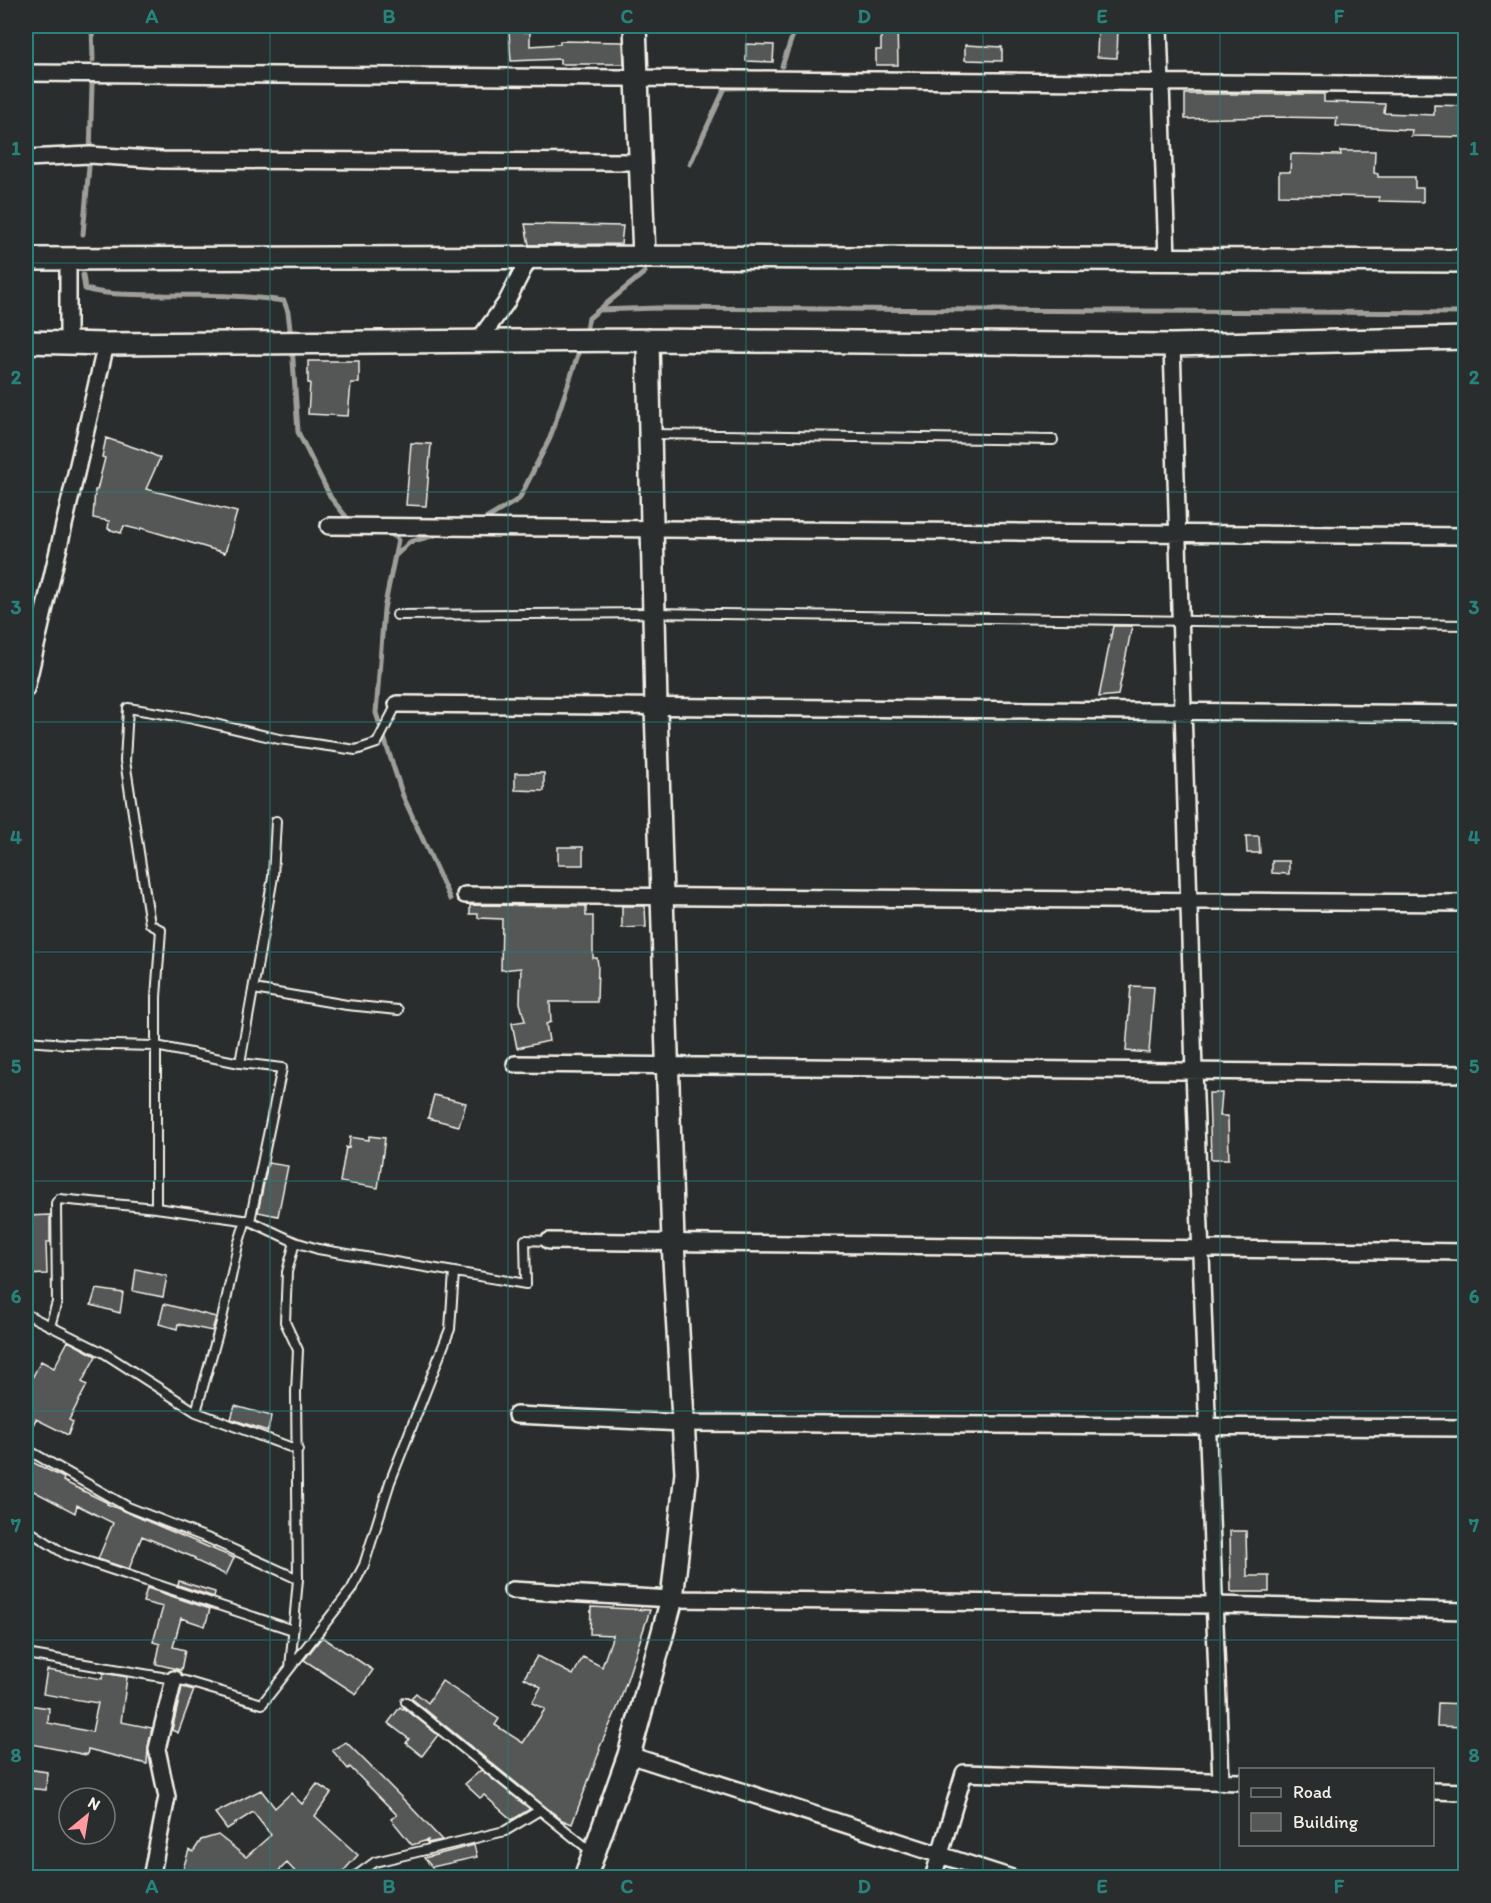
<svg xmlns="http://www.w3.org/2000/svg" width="1491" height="1903" viewBox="0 0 1491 1903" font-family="Itim,sans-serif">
	<rect width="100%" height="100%" fill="#2a2d2e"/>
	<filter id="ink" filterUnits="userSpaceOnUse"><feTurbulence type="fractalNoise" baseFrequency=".0167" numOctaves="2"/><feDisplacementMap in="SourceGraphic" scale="12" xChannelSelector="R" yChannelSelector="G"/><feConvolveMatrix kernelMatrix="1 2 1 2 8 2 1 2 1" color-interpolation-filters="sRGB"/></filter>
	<g filter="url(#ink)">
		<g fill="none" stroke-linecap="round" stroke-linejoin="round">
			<!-- stream -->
			<path stroke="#9f9f9a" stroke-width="5" d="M 92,26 L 93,60
				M 782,66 L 796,26
				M 690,164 L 725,88 L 774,87
				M 83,234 L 90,155 L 92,84
				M 83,275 L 85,289 C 111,296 137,294 164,295 C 204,295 244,295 284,301 L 288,312 L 291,337
				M 599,310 L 657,308 L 1466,313
				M 587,326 L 589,318 L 645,272
				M 292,346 L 298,432 L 331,498 L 348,519 L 353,520
				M 479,523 L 519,499 L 550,438 L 578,355
				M 388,531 L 398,540 L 384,609 L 376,713 L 403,796 L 450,899
				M 395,556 L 410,542 L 442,533"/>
		</g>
		<!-- building -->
		<path fill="#555756" stroke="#f4f1e8" stroke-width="1.5" d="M 881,26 L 897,26 L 898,65 L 876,65 L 876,50 L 881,50 Z
			M 1098,26 L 1118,26 L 1117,58 L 1097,57 Z
			M 509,32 L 530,32 L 530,46 L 560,44 L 560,41 L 623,42 L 624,64 L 560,64 L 560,59 L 511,61 Z
			M 746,44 L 774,45 L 773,62 L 746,61 Z
			M 965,45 L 1002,47 L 1002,61 L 965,60 Z
			M 1185,94 L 1324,94 L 1324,102 L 1385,104 L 1384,113 L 1434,115 L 1434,105 L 1466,106 L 1466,137 L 1411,136 L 1412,130 L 1336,126 L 1337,118 L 1273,117 L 1185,119 Z
			M 1340,151 L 1375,151 L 1374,173 L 1378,174 L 1378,177 L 1415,177 L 1415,188 L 1423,188 L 1423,202 L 1379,201 L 1379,197 L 1279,195 L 1279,172 L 1290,172 L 1291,154 L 1341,155 Z
			M 525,224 L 623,226 L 621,244 L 529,245 Z
			M 308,361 L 359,361 L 359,383 L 351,383 L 348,416 L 308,414 L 310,383 L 308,383 Z
			M 106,438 L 145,451 L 160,458 L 146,489 L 237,512 L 225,553 L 141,528 L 140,530 L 124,526 L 121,533 L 108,529 L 109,521 L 93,518 L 95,490 L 97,490 L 105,458 L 102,457 Z
			M 411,443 L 431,444 L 426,506 L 406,505 Z
			M 1113,626 L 1132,626 L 1118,695 L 1099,697 Z
			M 515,773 L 544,773 L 544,791 L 515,790 Z
			M 1246,836 L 1259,836 L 1260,853 L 1247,853 Z
			M 558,847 L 583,847 L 583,865 L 558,865 Z
			M 1272,861 L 1289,861 L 1289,874 L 1272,873 Z
			M 470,905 L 586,906 L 586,916 L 593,916 L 593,958 L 597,958 L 598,965 L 597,1002 L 550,1002 L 551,1022 L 546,1024 L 549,1041 L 517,1048 L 512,1023 L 525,1021 L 520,1003 L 521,968 L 501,970 L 502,919 L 478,918 L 478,914 L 470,914 Z
			M 622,906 L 645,906 L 646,927 L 622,928 Z
			M 1131,986 L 1154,987 L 1149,1053 L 1126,1051 Z
			M 1209,1093 L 1222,1093 L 1220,1116 L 1228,1116 L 1229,1159 L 1211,1159 Z
			M 434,1095 L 466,1103 L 459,1126 L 428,1118 Z
			M 369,1136 L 385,1138 L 378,1188 L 340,1182 L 346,1147 L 349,1148 L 350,1137 L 369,1140 Z
			M 268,1163 L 288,1166 L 278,1216 L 258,1212 Z
			M 50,1215 L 50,1242 L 46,1243 L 47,1274 L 26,1275 L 26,1216 Z
			M 136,1269 L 167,1276 L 163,1297 L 133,1291 Z
			M 96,1289 L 123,1293 L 120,1313 L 91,1305 Z
			M 164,1304 L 216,1317 L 212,1331 L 178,1324 L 177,1329 L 159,1324 Z
			M 68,1341 L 96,1356 L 82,1382 L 87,1385 L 69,1420 L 73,1422 L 68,1435 L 36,1419 L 26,1439 L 26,1394 L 30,1382 L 41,1361 L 54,1368 Z
			M 235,1406 L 271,1416 L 268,1431 L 231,1419 Z
			M 26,1459 L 64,1478 L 63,1481 L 108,1503 L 107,1504 L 234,1558 L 226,1575 L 194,1560 L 195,1558 L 142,1536 L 129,1569 L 98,1559 L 113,1523 L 77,1505 L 75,1513 L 26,1487 Z
			M 1230,1531 L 1246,1531 L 1247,1576 L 1269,1576 L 1269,1592 L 1231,1592 Z
			M 179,1581 L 215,1592 L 214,1597 L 178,1585 Z
			M 147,1588 L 210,1609 L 205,1626 L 181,1618 L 173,1647 L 185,1650 L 181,1670 L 156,1664 L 160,1644 L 153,1642 L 163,1607 L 143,1602 Z
			M 591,1607 L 650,1610 L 619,1704 L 599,1749 L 600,1750 L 572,1824 L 562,1820 L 411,1698 L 416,1693 L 428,1703 L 442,1681 L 499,1719 L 495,1725 L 523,1743 L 545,1709 L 532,1703 L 541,1687 L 524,1678 L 537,1656 L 573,1675 L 583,1657 L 602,1667 L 613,1635 L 590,1634 Z
			M 322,1637 L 373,1670 L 356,1694 L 304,1660 Z
			M 47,1670 L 102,1679 L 103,1673 L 127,1677 L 121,1722 L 152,1728 L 148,1747 L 147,1764 L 88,1749 L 87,1755 L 26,1743 L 26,1719 L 29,1705 L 49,1708 L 48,1723 L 92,1732 L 98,1703 L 43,1694 Z
			M 182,1687 L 194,1690 L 178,1733 L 172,1730 Z
			M 1438,1703 L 1466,1704 L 1466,1727 L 1437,1726 Z
			M 400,1707 L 403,1709 L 404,1708 L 438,1735 L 422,1756 L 406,1743 L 409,1739 L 388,1723 Z
			M 346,1742 L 409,1805 L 442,1840 L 427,1843 L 428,1840 L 412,1845 L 391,1819 L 397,1815 L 350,1767 L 348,1769 L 332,1750 Z
			M 27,1769 L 47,1772 L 46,1790 L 26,1788 Z
			M 481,1770 L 530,1809 L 512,1820 L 484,1795 L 480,1798 L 465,1784 Z
			M 317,1784 L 331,1793 L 315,1816 L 358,1855 L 337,1878 L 301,1878 L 287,1863 L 271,1878 L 180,1878 L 189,1850 L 193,1852 L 201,1840 L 218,1835 L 246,1857 L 271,1835 L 253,1812 L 227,1829 L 215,1813 L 261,1790 L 275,1808 L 291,1793 L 302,1804 Z
			M 474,1845 L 477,1857 L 432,1867 L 424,1858 Z"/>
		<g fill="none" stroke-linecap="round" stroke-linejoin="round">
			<defs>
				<path id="lane" d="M 652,434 L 1053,440
					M 397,615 L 654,613 L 1466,625
					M 254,989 L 347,1005 L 398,1010
					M 26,1041 L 67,1044 L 156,1046 L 240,1063 L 282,1068 L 250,1221
					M 240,1063 L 273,877 L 276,821
					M 156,1208 L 156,997 L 161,930 L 150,924 L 125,761 L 128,708 L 189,718 L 279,739 L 356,750 L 377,743 L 397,704
					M 26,1314 L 104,1353 L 196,1412 L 298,1450
					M 50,1326 L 57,1302 L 56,1203 L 59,1199 L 156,1208 L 250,1221 L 295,1242 L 318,1249 L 526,1284 L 525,1240 L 549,1241
					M 196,1412 L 222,1319 L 238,1245 L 246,1220
					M 26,1449 L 128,1507 L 212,1540 L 298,1579
					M 26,1529 L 65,1554 L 293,1630
					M 26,1654 L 185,1681 L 262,1704 L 351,1590 L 364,1565 L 390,1482 L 450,1329 L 454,1273
					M 290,1668 L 298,1579 L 296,1392 L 298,1350 L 285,1322 L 287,1272 L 295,1242
					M 406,1702 L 592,1852
					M 26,1873 L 46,1878
					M 353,1878 L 375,1862 L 505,1831 L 540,1810"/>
				<path id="street" d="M 1159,26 L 1167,259
					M 26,73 L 1466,85
					M 26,158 L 90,155 L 163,160 L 640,162
					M 478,341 L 506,303 L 529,258
					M 68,343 L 68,260
					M 1172,345 L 1194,1071 L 1221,1781
					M 329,526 L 1466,536
					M 26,689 L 106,344
					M 397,704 L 1466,714
					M 465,895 L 1466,903
					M 515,1064 L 1466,1074
					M 549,1241 L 1466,1252
					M 516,1415 L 683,1423 L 1466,1428
					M 512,1590 L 672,1599 L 1214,1605 L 1466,1611
					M 629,1755 L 1012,1878
					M 1432,1791 L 1466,1792
					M 151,1878 L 167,1797 L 157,1749 L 174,1679
					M 933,1878 L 964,1773 L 1240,1782"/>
				<path id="secondary" d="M 635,26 L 644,257
					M 26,259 L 644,257 L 1466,261
					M 26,342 L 106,344 L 648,340 L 1172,345 L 1466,338
					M 585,1878 L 629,1755 L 672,1599 L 686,1473 L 673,1242 L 656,707 L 648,340"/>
			</defs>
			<!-- lane casing -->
			<use href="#lane" stroke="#f4f1e8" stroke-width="12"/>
			<!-- street casing -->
			<use href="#street" stroke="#f4f1e8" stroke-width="20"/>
			<!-- secondary casing -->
			<use href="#secondary" stroke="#f4f1e8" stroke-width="26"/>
			<!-- lane -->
			<use href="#lane" stroke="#2a2d2e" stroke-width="8"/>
			<!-- street -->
			<use href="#street" stroke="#2a2d2e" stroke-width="15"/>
			<!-- secondary -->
			<use href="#secondary" stroke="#2a2d2e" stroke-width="21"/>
		</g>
	</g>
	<!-- grid -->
	<path fill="none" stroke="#26827a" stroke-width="1.5" stroke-opacity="0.55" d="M 270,26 L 270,1878M 508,26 L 508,1878M 746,26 L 746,1878M 983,26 L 983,1878M 1220,26 L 1220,1878M 26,263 L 1466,263M 26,492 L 1466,492M 26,722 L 1466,722M 26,952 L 1466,952M 26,1181 L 1466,1181M 26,1411 L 1466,1411M 26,1640 L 1466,1640"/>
	<!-- margin -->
	<rect width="1491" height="1903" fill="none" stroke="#2a2d2e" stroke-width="66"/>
	<!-- legend -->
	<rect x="1239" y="1768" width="195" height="78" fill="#2a2d2e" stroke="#7b7b78" stroke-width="1.5"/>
	<rect x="1251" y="1788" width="30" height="9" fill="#2a2d2e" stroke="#7b7b78" stroke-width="1.5"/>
	<text x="1293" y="1798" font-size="18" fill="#f4f1e8">Road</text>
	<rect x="1251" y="1813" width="30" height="18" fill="#555756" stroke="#7b7b78" stroke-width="1.5"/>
	<text x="1293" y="1828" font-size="18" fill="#f4f1e8">Building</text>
	<!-- north arrow -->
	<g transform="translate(87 1816) rotate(30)"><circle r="28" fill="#2a2d2e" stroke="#7b7b78" stroke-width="1.5"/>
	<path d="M0-4.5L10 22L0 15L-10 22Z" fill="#ff9aa2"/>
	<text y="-9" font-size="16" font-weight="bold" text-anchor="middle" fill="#f4f1e8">N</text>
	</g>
	<rect x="33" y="33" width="1425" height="1837" fill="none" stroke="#26827a" stroke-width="2"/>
	<g font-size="20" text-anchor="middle" font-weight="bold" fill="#26827a">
		<text x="152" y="23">A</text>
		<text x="389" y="23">B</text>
		<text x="627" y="23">C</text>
		<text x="864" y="23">D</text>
		<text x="1102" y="23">E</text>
		<text x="1339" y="23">F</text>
		<text x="16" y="155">1</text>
		<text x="1474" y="155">1</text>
		<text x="16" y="384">2</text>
		<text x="1474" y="384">2</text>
		<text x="16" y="614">3</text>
		<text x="1474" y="614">3</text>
		<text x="16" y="844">4</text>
		<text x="1474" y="844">4</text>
		<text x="16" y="1073">5</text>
		<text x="1474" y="1073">5</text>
		<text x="16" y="1303">6</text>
		<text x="1474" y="1303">6</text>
		<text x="16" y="1532">7</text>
		<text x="1474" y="1532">7</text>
		<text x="16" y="1762">8</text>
		<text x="1474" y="1762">8</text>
		<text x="152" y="1893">A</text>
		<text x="389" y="1893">B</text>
		<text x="627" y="1893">C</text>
		<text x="864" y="1893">D</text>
		<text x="1102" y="1893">E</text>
		<text x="1339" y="1893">F</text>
	</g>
</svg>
